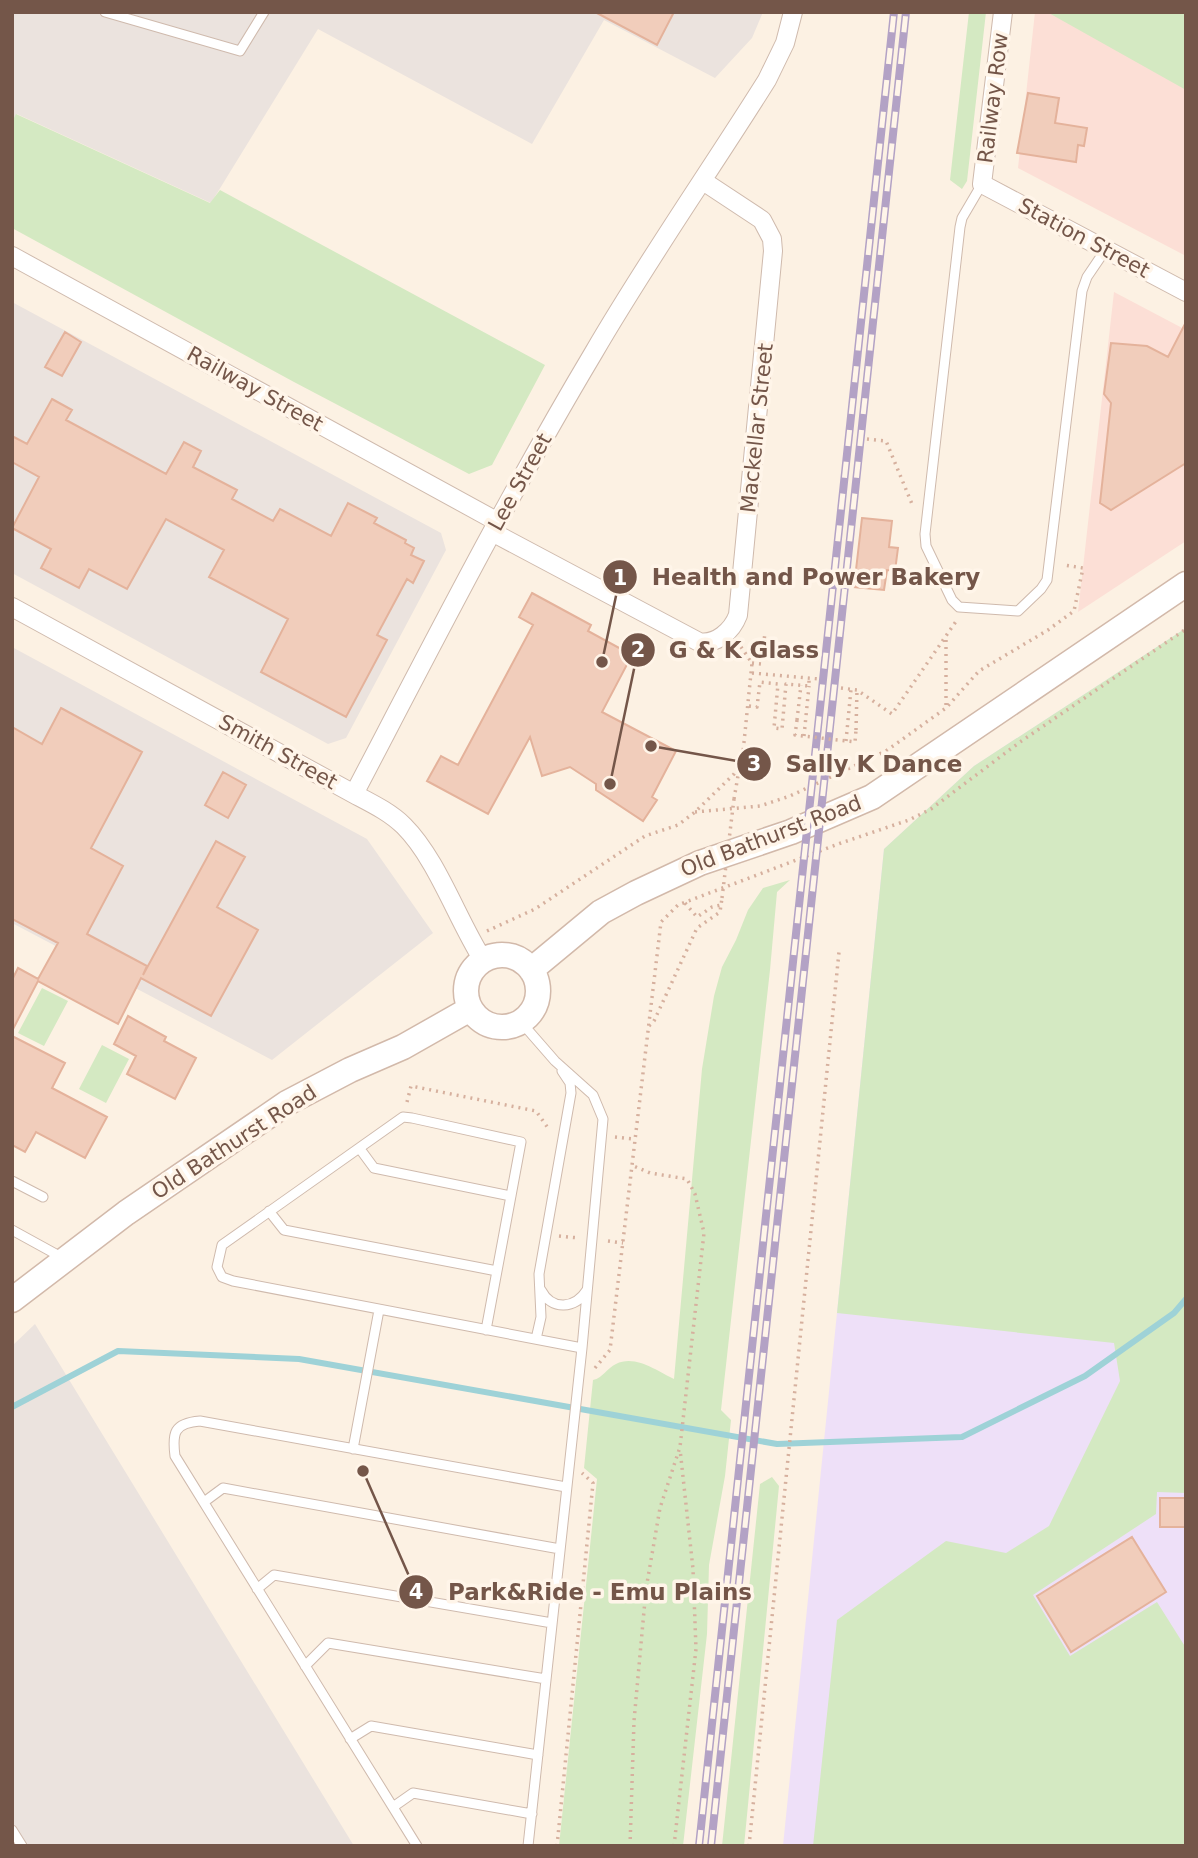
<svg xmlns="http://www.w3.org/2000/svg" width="1198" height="1858" viewBox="0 0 1198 1858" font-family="'DejaVu Sans',sans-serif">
	<rect width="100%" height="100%" fill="#fcf1e3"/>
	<!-- commercial -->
	<path fill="#fcdfd6" d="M 1035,12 L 1186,12 L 1186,256 L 1018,168 Z
		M 1114,292 L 1186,330 L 1186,541 L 1078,612 Z"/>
	<!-- industrial -->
	<path fill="#ebe3de" d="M 12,12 L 763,12 L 752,38 L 715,78 L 604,20 L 532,144 L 318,29 L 211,203 L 17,114 L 12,122 Z
		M 12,302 L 441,533 L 446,550 L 346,738 L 328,744 L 12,573 Z
		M 12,647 L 367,839 L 433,933 L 272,1060 L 12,923 Z
		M 35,1324 L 354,1846 L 12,1846 L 12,1346 Z"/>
	<!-- education -->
	<path fill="#eee0f8" d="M 1186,628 L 1186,1846 L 783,1846 L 884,849 L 974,766 Z"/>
	<!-- green -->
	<path fill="#d4e9c2" d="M 969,12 L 986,12 L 967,181 L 962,189 L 950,180 Z
		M 1047,12 L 1186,12 L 1186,90 Z
		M 16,114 L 210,203 L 220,190 L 545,365 L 492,465 L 469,474 L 294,382 L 12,228 L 12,122 Z
		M 1186,628 L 1186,1493 L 1157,1492 L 1156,1514 L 1033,1595 L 1070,1656 L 1157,1602 L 1186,1648 L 1186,1846 L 813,1846 L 837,1620 L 946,1541 L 1006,1553 L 1049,1526 L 1120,1381 L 1114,1343 L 837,1313 L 884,849 L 974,766 Z
		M 790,880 L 777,892 L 770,970 L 721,1410 L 731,1420 L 725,1476 L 709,1565 L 707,1634 L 683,1846 L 559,1846 L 597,1479 L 584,1468 L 593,1380 C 603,1378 607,1368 616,1364 C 636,1354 658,1372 674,1379 L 702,1069 L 714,996 L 722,967 L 736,940 L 748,910 L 763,888 Z
		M 42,988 L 68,1001 L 44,1046 L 18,1033 Z
		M 102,1045 L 129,1059 L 106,1103 L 79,1089 Z
		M 772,1477 L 779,1486 L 744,1846 L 722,1846 L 760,1484 Z"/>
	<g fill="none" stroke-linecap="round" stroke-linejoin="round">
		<!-- stream -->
		<path stroke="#9ed2d7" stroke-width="6" d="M 12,1407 L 118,1351 L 299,1359 L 777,1444 L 962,1437 L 1085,1376 L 1174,1313 L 1186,1299"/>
	</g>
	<!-- building -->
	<path fill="#f1cdbb" stroke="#e4b29b" stroke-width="2" d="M 595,12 L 674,12 L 657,45 Z
		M 1028,93 L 1059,98 L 1055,123 L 1087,128 L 1084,146 L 1078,145 L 1076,162 L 1017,153 Z
		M 1186,322 L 1186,463 L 1111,510 L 1100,503 L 1111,403 L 1104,394 L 1111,343 L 1147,346 L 1168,357 Z
		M 65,332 L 81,342 L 62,376 L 45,367 Z
		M 52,399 L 72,410 L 66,420 L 166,474 L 184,442 L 201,451 L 193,467 L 237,490 L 232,499 L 273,521 L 280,509 L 331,536 L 348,503 L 377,518 L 374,523 L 406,540 L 405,543 L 414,548 L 411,555 L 424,561 L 413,583 L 407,579 L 377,635 L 387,640 L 346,717 L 261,672 L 288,619 L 209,577 L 224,550 L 166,519 L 127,589 L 89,569 L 79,588 L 41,568 L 51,549 L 12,528 L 39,477 L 12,462 L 12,436 L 27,444 Z
		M 862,518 L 892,521 L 889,547 L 898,548 L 895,571 L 887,570 L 884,590 L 854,587 Z
		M 532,593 L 591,625 L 588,631 L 632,655 L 602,712 L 676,751 L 652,797 L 657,800 L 643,821 L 596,790 L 596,784 L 570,767 L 542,776 L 530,737 L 488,814 L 427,781 L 441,756 L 458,765 L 533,625 L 519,617 Z
		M 61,708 L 142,752 L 91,848 L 123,866 L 87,934 L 147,966 L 143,975 L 216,841 L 245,857 L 217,907 L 258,930 L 211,1016 L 141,978 L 118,1024 L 38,981 L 12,1031 L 12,980 L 18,968 L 38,979 L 58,943 L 12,919 L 12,727 L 42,744 Z
		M 223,772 L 246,785 L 228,818 L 205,805 Z
		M 128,1016 L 166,1037 L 164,1041 L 196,1058 L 175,1099 L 127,1074 L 136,1056 L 114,1044 Z
		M 12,1036 L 65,1063 L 52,1088 L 107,1117 L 85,1158 L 36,1132 L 25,1152 L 12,1145 Z
		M 1160,1498 L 1186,1498 L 1186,1527 L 1160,1527 Z
		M 1132,1537 L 1166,1592 L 1071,1652 L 1037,1596 Z"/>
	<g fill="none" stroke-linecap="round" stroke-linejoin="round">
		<defs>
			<path id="service" d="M 105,12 L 240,51 L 264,12
				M 982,184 L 962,218 L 960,227 L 925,534 L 926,546 L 952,600 L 959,607 L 1018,611 L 1041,589 L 1047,580 L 1082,291 L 1087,277 L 1106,249
				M 521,1022 L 555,1061 L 593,1095 L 603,1119 L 582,1348 L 528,1846
				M 360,1149 L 374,1168 L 511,1196
				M 12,1181 L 43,1197
				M 269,1211 L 284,1230 L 497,1271
				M 12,1230 L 63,1258
				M 541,1290 C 552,1311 575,1309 587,1290
				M 486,1330 L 521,1142 L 412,1118 L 403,1117 L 222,1245 L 217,1267 L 222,1277 L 233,1281 L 582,1348
				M 536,1339 L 541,1317 L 539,1274 L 571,1093 L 570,1083 L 562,1071
				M 353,1449 L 379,1310
				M 204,1502 L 223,1488 L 560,1549
				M 257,1589 L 274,1575 L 552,1623
				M 305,1666 L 328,1643 L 546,1679
				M 350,1739 L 371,1726 L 538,1755
				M 393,1807 L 413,1793 L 532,1814
				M 12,1830 L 22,1846
				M 417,1846 L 175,1456 C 172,1433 174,1423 200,1421 L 566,1487"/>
			<path id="minor" d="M 1003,12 L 982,184 L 1186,292
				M 12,256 L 498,522
				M 492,532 L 699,642 C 716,645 732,631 738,615 L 773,251 L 772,239 L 762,220 L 703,181
				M 12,607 L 354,794 C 371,803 390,812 404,826 C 437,859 457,919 483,960
				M 354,794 C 432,645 508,496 594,352 C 648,259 710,171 767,80 L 785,43 L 793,12"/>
			<path id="secondary" d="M466 991a36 36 0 1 1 72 0a36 36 0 1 1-72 0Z
				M 531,970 L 601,912 L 636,893 L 700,863 L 791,832 L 872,797 L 1186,584
				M 12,1300 L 126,1213 L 287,1103 L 350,1070 L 403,1047 L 470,1009"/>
		</defs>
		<!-- service casing -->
		<use href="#service" stroke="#cfbaad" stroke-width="11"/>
		<!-- minor casing -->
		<use href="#minor" stroke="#cfbaad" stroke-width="20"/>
		<!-- secondary casing -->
		<use href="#secondary" stroke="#d2b9aa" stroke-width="27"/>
		<!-- path -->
		<path stroke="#d6b09e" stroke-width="3.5" stroke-dasharray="2 5" stroke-linecap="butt" d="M 867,439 L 886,441 L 912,504
			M 946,640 L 946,706
			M 752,663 L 761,664 L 765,633
			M 752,673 L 819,679
			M 841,688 L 857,690 L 892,714 L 957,620
			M 749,706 L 757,707 L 760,682 L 778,684 L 774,728 L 782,729 L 786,684 L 809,686 L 809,678
			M 797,720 L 801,685
			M 856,730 L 857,690
			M 804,736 L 809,686
			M 846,741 L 851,689
			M 734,799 L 739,770
			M 695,812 L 760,806 L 790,796 L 886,751 L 946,708 L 979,671 L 1048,630 L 1074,611 L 1083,568 L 1064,565
			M 685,903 L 697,917 L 712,907 L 721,905
			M 487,931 L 535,909 L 645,836 L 678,825 L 695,812 L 734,774 L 742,762 L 752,663 L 741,647
			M 649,1026 L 654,1021 L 697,928 L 720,912 L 722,898
			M 407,1102 L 411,1086 L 536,1111 L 548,1128
			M 615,1137 L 634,1139
			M 559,1236 L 579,1238
			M 608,1241 L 623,1243
			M 595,1368 L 610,1350 L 661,922 L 678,905 L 841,843 L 909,820 L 931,809 L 1020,742 L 1186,629
			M 557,1846 L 593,1483 L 582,1473
			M 630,1846 L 634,1721 L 646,1589 L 660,1508 L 680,1447 L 704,1233 L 695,1194 L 687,1179 L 650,1173 L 631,1165
			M 674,1846 L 696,1649 L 693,1569 L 680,1449
			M 749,1846 L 839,952"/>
		<!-- service -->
		<use href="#service" stroke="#fff" stroke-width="9"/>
		<!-- minor -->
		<use href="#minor" stroke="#fff" stroke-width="18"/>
		<!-- secondary -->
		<use href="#secondary" stroke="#fff" stroke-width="24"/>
		<defs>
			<path id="rail" d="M 699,1846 L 894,12
				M 711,1846 L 906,12"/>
		</defs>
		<!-- rail casing -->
		<use href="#rail" stroke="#b3a2c5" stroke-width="8"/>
		<!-- rail -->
		<use href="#rail" stroke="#fff5e9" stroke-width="5" stroke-dasharray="16" stroke-linecap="butt"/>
		<!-- path-bridge -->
		<path stroke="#d6b09e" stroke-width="3.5" stroke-dasharray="2 5" stroke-linecap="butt" d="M 797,720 L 795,735 L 855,742 L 856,730
			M 722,898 L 734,799"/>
	</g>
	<g text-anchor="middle" stroke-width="7" stroke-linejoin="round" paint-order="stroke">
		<!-- street labels -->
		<g font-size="21" fill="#745649" stroke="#fff5e9">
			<text transform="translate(993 98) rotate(-83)" y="7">Railway Row</text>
			<text transform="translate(1084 238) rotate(28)" y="7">Station Street</text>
			<text transform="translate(255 389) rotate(29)" y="7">Railway Street</text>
			<text transform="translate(757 428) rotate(-84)" y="7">Mackellar Street</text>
			<text transform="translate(520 482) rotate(-61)" y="7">Lee Street</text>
			<text transform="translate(278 752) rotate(29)" y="7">Smith Street</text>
			<text transform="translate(771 836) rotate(-21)" y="7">Old Bathurst Road</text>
			<text transform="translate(234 1142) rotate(-33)" y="7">Old Bathurst Road</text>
		</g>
	</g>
	<!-- callouts -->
	<path fill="none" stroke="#745649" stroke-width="2.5" d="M602 662L620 577M610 784L638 650M651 746L754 764M363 1471L416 1592"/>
	<g fill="#745649" stroke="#fff5e9" stroke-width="2.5">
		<circle cx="602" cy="662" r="7"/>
		<circle cx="610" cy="784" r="7"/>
		<circle cx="651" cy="746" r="7"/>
		<circle cx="363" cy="1471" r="7"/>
		<circle cx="620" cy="577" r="18"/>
		<circle cx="638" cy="650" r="18"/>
		<circle cx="754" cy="764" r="18"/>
		<circle cx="416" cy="1592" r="18"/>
	</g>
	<g font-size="21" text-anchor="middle" font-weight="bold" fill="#fff">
		<text x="620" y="585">1</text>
		<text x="638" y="657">2</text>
		<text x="754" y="771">3</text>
		<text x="416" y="1599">4</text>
	</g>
	<g font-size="23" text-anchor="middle" font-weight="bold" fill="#745649" stroke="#fff5e9" stroke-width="7" stroke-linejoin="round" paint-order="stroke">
		<text x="816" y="585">Health and Power Bakery</text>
		<text x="744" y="658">G &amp; K Glass</text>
		<text x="874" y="772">Sally K Dance</text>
		<text x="600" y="1600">Park&amp;Ride - Emu Plains</text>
	</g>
	<!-- border -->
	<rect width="1198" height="1858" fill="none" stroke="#745649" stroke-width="28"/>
</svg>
